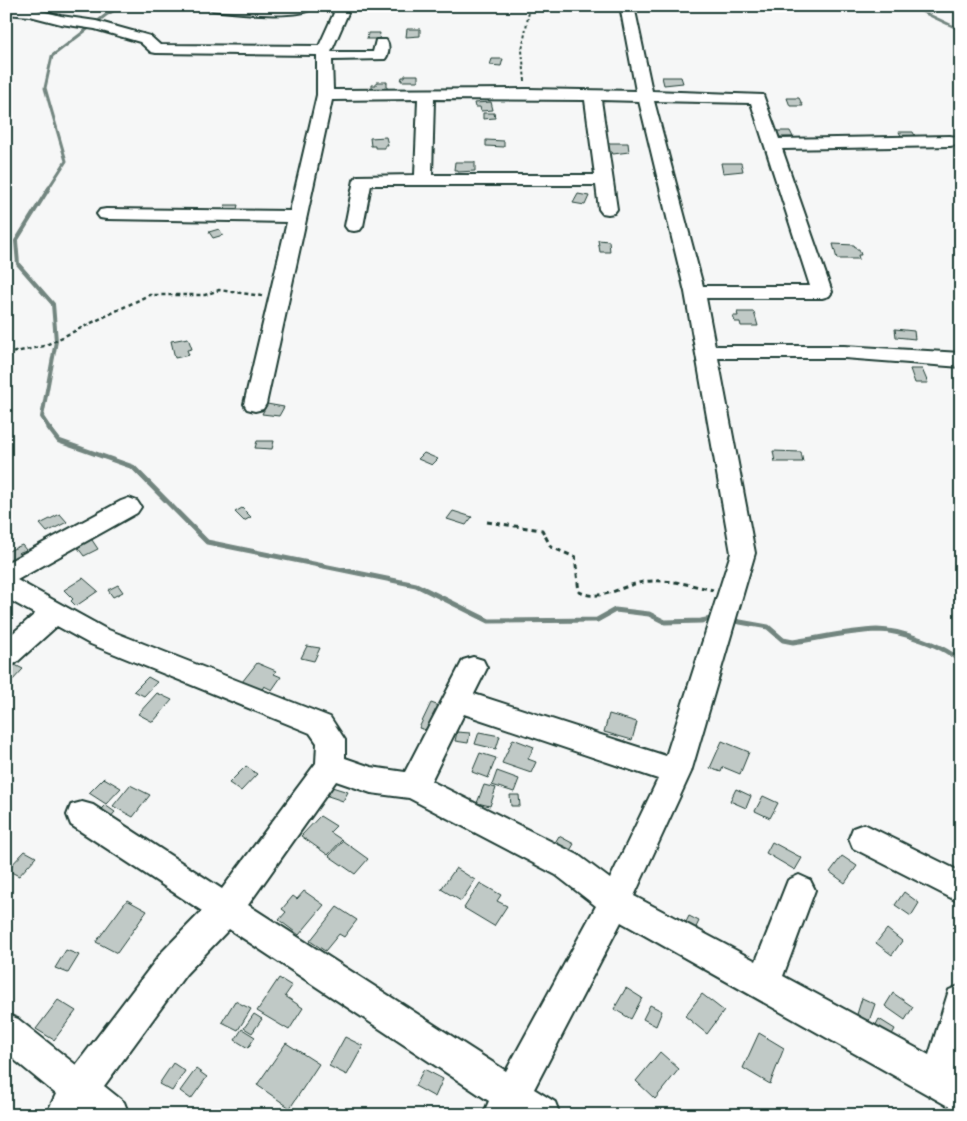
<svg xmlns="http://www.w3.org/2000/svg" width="967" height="1121" viewBox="0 0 967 1121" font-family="'Architects Daughter',sans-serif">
	<rect width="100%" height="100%" fill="#f6f7f7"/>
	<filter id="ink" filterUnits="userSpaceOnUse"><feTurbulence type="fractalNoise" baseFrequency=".02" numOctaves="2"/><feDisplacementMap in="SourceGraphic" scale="10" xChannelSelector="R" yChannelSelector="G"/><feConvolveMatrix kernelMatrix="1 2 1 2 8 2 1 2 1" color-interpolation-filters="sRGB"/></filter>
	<g filter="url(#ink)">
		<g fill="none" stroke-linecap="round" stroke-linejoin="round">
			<!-- stream-far2 -->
			<path stroke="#72857f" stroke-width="3" d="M 910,6 L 961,30
				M 48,189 L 66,161 L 45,88 L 52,56 L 106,15 L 122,6"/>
			<!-- stream-far1 -->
			<path stroke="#72857f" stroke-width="4" d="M 49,188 L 16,241 L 18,264 L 53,304 L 56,341 L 42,417 L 50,429"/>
			<!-- stream -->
			<path stroke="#72857f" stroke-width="5" d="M 49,428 L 59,441 L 133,467 L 207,542 L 416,585 L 489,621 L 597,620 L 615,610 L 649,614 L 665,622 L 701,621 L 716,618
				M 729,620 L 768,627 L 783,640 L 793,642 C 820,638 850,631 877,630 C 898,630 948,646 961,663"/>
		</g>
		<!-- building -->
		<path fill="#c0c9c6" stroke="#1f3d34" d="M 407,29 L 420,29 L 420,36 L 406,37 Z
			M 368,33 L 380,33 L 379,39 L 367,39 Z
			M 492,59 L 503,59 L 501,66 L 490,65 Z
			M 405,75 L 418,75 L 418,81 L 401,81 L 402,77 L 405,77 Z
			M 662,77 L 681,77 L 683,83 L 664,85 Z
			M 376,82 L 387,82 L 387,91 L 376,92 L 376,89 L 372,89 L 372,85 L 376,85 Z
			M 787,98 L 799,98 L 803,106 L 790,106 Z
			M 491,102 L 493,110 L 481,111 L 480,107 L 475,107 L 474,103 Z
			M 483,113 L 494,113 L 495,118 L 483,119 Z
			M 776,131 L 790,131 L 793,137 L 778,137 Z
			M 899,132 L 913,132 L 918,141 L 904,141 Z
			M 386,137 L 388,145 L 385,145 L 385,148 L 375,148 L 375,146 L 371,146 L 370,138 Z
			M 486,140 L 504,141 L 504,147 L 486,146 Z
			M 607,143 L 628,143 L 629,152 L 613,154 L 612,152 L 609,152 Z
			M 455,162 L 475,162 L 475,171 L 458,172 L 458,170 L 454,170 Z
			M 721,163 L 741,163 L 743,171 L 723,173 Z
			M 578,194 L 589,196 L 585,205 L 573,203 Z
			M 225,205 L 238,205 L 237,209 L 224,209 Z
			M 219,229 L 223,235 L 213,238 L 209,232 Z
			M 598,240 L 609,241 L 610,252 L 600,252 Z
			M 833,244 L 854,245 L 856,249 L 859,249 L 861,255 L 858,255 L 859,259 L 837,259 Z
			M 737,312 L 754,312 L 758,326 L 741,326 L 740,322 L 735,322 L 733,316 L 738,316 Z
			M 895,329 L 914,331 L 915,339 L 896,337 Z
			M 188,338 L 192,349 L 187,350 L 189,355 L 175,358 L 171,341 Z
			M 910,369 L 922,369 L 928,383 L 915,383 Z
			M 267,404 L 284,407 L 279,416 L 262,414 Z
			M 257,441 L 274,441 L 272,449 L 255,448 Z
			M 773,451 L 801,452 L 803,462 L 775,462 Z
			M 424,453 L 438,459 L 432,465 L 418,459 Z
			M 242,508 L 251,517 L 244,521 L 235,512 Z
			M 453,511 L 472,517 L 466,525 L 447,519 Z
			M 60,514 L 67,522 L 47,532 L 40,524 Z
			M 90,537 L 98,549 L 84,556 L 75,544 Z
			M 22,545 L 26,550 L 18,553 L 25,562 L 6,571 L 6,552 Z
			M 83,578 L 98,591 L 76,606 L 71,601 L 73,599 L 64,590 Z
			M 118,585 L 123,592 L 113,597 L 108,590 Z
			M 307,646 L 320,648 L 314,661 L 301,658 Z
			M 257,663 L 276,671 L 274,674 L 281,677 L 272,690 L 264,686 L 261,691 L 242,682 Z
			M 15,665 L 23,669 L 11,682 L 6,681 L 6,675 Z
			M 148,677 L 157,682 L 144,696 L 134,691 Z
			M 157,693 L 172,700 L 153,722 L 138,714 Z
			M 431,703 L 445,708 L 433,732 L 419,728 Z
			M 609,714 L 637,722 L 632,740 L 604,732 Z
			M 457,732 L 470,733 L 468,743 L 455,741 Z
			M 479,732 L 500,736 L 496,749 L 475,744 Z
			M 513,739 L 534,747 L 528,759 L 536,762 L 531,773 L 502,763 Z
			M 722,741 L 749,752 L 740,774 L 723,767 L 721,772 L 710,768 Z
			M 480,753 L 496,758 L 488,778 L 472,772 Z
			M 246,766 L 257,774 L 241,791 L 229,783 Z
			M 497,771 L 519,779 L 514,792 L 492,785 Z
			M 104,778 L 121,788 L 106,804 L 89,793 Z
			M 130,785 L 150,795 L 133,817 L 113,806 Z
			M 484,785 L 496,788 L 490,806 L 477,803 Z
			M 332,787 L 348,792 L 343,801 L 328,796 Z
			M 736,789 L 751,796 L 746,808 L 730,801 Z
			M 510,795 L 519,795 L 520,806 L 511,806 Z
			M 763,796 L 778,803 L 770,818 L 755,811 Z
			M 105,805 L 115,812 L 107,821 L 96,814 Z
			M 320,816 L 336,826 L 330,832 L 342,840 L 328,855 L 301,836 Z
			M 559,836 L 574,844 L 563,862 L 548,854 Z
			M 343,841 L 368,859 L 355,874 L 329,856 Z
			M 772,842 L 802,858 L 795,870 L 766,853 Z
			M 25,851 L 36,857 L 19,876 L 7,870 Z
			M 842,856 L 857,866 L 845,883 L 830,872 Z
			M 456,868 L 475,880 L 461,901 L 441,889 Z
			M 480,883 L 501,895 L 497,901 L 507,906 L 494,926 L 464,908 Z
			M 304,891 L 324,905 L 299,935 L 279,920 L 286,912 L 282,909 L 293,896 L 297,899 Z
			M 904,892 L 919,903 L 911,916 L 895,905 Z
			M 127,900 L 147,911 L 117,953 L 96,942 Z
			M 337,907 L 357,920 L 344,937 L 339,934 L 325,951 L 310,941 Z
			M 672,914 L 686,922 L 689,916 L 699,921 L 692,936 L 668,923 Z
			M 887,929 L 902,941 L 892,955 L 876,943 Z
			M 66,950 L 79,955 L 68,973 L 55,968 Z
			M 279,978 L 292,986 L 285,996 L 303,1008 L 289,1030 L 257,1011 Z
			M 626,988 L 642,998 L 631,1019 L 614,1009 Z
			M 893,993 L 913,1007 L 905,1020 L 885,1006 Z
			M 702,994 L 724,1011 L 707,1034 L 685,1016 Z
			M 862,998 L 875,1004 L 867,1027 L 855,1021 Z
			M 58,1000 L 76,1011 L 54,1040 L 36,1029 Z
			M 235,1001 L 251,1009 L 238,1030 L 222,1022 Z
			M 650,1005 L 662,1011 L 656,1026 L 643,1019 Z
			M 254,1014 L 262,1019 L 252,1033 L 244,1028 Z
			M 879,1019 L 895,1029 L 888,1042 L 872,1032 Z
			M 242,1029 L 255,1037 L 248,1048 L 235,1040 Z
			M 759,1033 L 784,1048 L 770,1084 L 743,1068 Z
			M 345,1037 L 363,1046 L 347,1075 L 329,1066 Z
			M 286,1043 L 319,1064 L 290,1108 L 257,1085 Z
			M 660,1052 L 679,1069 L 655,1099 L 636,1081 Z
			M 173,1063 L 185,1071 L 172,1091 L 159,1084 Z
			M 196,1069 L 207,1077 L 191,1099 L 180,1091 Z
			M 424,1069 L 443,1079 L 435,1097 L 415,1086 Z"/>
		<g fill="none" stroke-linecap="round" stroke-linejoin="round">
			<defs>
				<path id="minor" d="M 206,6 L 316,6 C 303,21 233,12 213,10 Z
					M 326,6 L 344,6 L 348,13 L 331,52 L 373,52 L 376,40 L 386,40 C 390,45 389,54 385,59 L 332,60 L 333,90 L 527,89 L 636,91 L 620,6 L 634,6 L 652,91 L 763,95 L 779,139 L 950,136 L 956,137 L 958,141 L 956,145 L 950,146 L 782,149 L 832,292 L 829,296 L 822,298 L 706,298 L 715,346 L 844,346 L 961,353 L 961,367 L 844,358 L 718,358 L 755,553 L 691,772 L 634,896 L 756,961 L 788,880 L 799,875 L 810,880 L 815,890 L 783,976 L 929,1055 L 949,990 L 961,985 L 961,1111 L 948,1106 L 621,922 L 534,1089 L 555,1102 L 560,1115 L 483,1115 L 489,1101 L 229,929 L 186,974 L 104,1086 L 124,1102 L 129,1115 L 46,1115 L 56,1094 L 6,1053 L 6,1014 L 18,1019 L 76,1065 L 162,952 L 202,911 L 71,825 L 67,815 L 71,805 L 82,802 L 93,805 L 222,889 L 316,763 L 317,743 L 310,733 L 88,643 L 57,626 L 16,663 L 6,666 L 6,639 L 35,614 L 6,598 L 6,563 L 121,501 L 129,498 L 137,501 L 141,507 L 137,513 L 17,580 L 106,629 L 330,717 L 345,740 L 345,758 L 371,767 L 405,772 L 463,660 L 473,657 L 483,660 L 487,668 L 474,694 L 666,756 L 731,553 L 685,292 L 639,101 L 601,100 L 617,209 L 614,213 L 608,214 L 602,213 L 599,209 L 596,185 L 371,185 L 363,226 L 360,230 L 354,231 L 348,230 L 345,226 L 354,180 L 357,176 L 415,175 L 418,99 L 332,100 L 266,404 L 263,409 L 255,411 L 247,409 L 244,404 L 287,222 L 106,219 L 100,218 L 97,214 L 100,210 L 106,209 L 290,211 L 317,95 L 317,55 L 156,53 L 151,52 L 140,42 L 95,29 L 61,24 L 30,16 L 6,14 L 6,8 L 30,8 L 61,16 L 96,21 L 150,36 L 160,45 L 319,46 L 334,13 ZM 434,99 L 585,100 L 595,175 L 432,175 ZM 654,101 L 751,103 L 810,286 L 703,286 ZM 464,714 L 658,779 L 610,879 L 578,855 L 431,781 ZM 336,781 L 371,793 L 409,798 L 556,875 L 596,906 L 506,1071 L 248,905 Z
					M 864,824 L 961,872 L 961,903 L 853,848 L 849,838 L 853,828 Z"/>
			</defs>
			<!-- minor casing -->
			<use href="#minor" stroke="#1f3d34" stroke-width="4"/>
			<!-- path-far2 -->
			<path stroke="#1f3d34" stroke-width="2" stroke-dasharray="3 2.5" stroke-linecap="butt" d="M 525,81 L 522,50 L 530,6"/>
			<!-- path-far1 -->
			<path stroke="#1f3d34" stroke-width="2.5" stroke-dasharray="4 3" stroke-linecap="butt" d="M 6,354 L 44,346 L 149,295 L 205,295 L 219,290 L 262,296"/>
			<!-- path -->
			<path stroke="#1f3d34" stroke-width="3" stroke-dasharray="5 4" stroke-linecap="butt" d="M 487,522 L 542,530 L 551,547 L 575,557 L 579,592 C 602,602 620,586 643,582 C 666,578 690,585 713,590"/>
			<!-- minor -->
			<use href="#minor" fill="#fff" fill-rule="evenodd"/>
		</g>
	</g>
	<!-- margin -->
	<rect width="967" height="1121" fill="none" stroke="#fff" stroke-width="25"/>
	<rect x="12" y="12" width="942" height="1096" fill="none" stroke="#1f3d34" stroke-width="2" filter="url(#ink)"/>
</svg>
